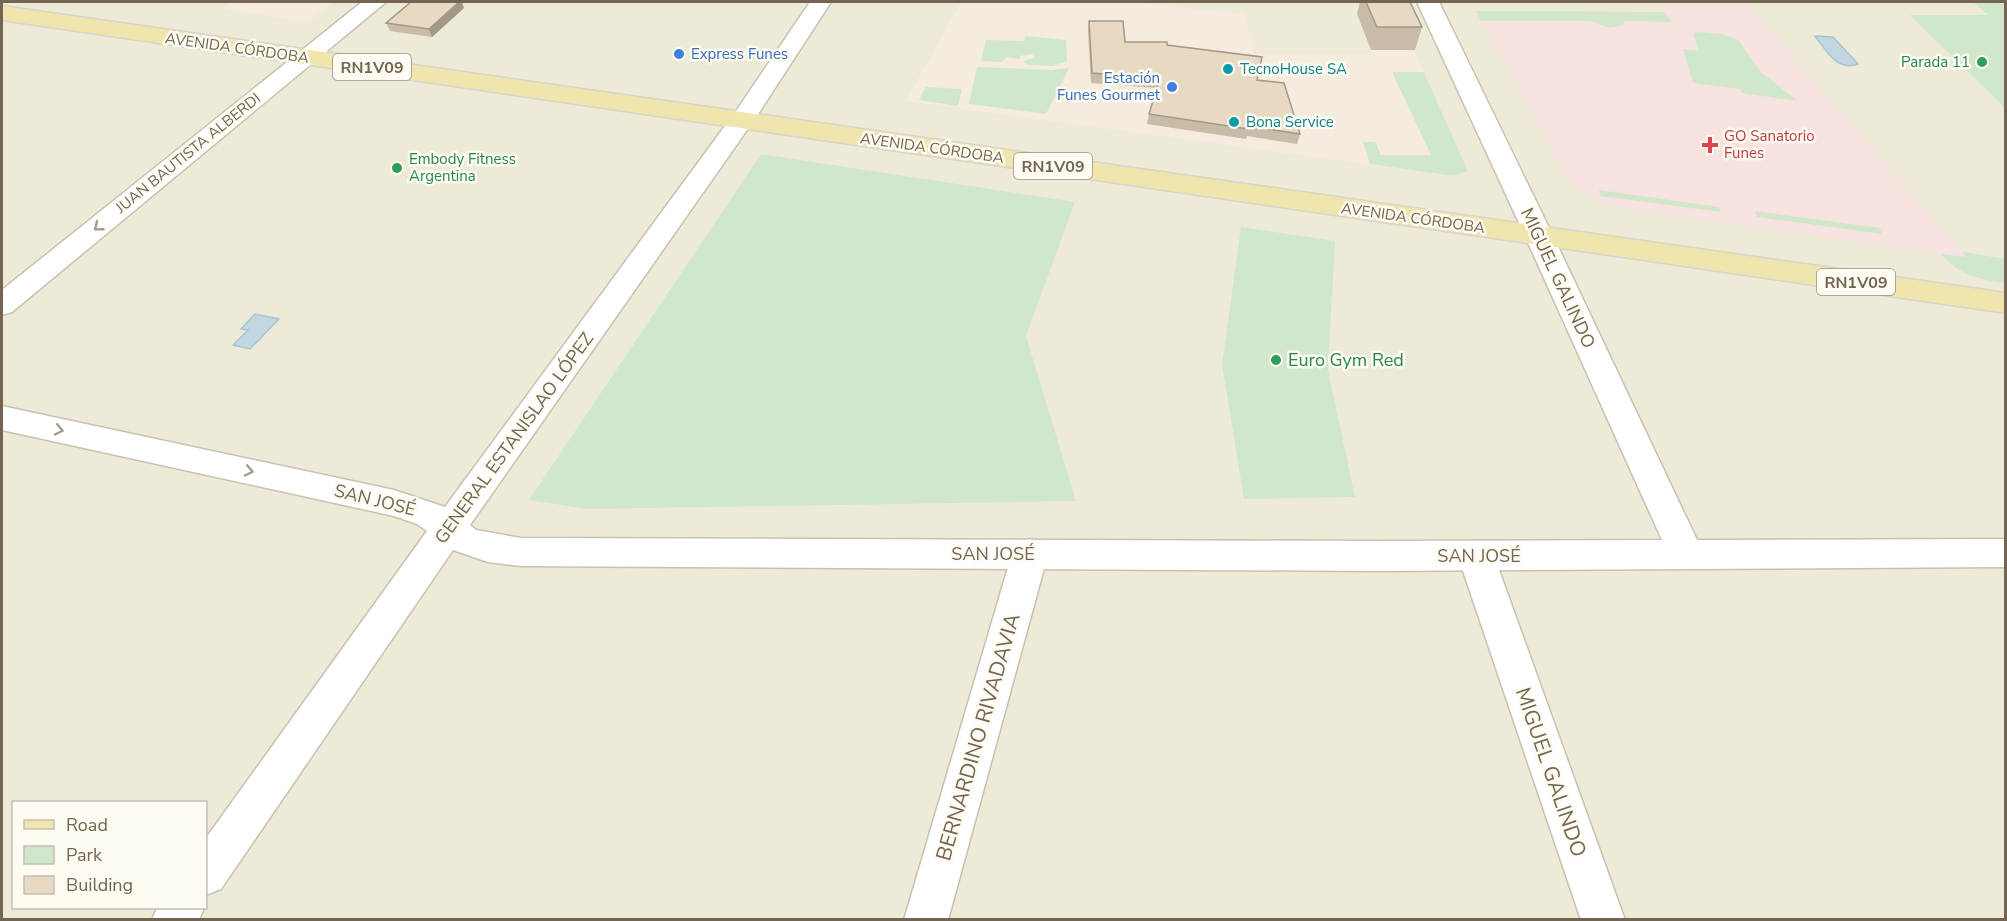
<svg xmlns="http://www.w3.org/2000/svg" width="2007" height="921" viewBox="0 0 2007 921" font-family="'Nunito Sans',sans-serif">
	<rect width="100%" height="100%" fill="#faf8ec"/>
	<!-- residential -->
	<path fill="#eeead8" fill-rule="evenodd" d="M 2,2 L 2005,2 L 2005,919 L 2,920 ZM 14,802 L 206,802 L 206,908 L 14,908 Z"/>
	<!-- commercial -->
	<path fill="#f6ebdf" d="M 232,2 L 334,2 L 308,22 L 221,9 Z
		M 961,2 L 1130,2 L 1244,14 L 1255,54 L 1372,54 L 1357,14 L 1399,15 L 1468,171 L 1453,176 L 906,101 Z"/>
	<!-- medical -->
	<path fill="#f7e3e0" d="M 1657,2 L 1746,2 L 1967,258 L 1602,205 L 1571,184 L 1476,11 L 1664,12 Z"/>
	<!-- green -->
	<path fill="#d1e7cc" d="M 1973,2 L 2005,2 L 2005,108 L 1910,15 L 1988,15 Z
		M 1476,11 L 1665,12 L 1672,22 L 1623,21 L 1625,25 L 1610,28 L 1590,21 L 1481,21 Z
		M 1703,32 L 1722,34 L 1738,40 L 1762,73 L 1798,101 L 1742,93 L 1740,89 L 1693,83 L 1683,49 L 1699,51 L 1693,33 Z
		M 1025,36 L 1066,40 L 1067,61 L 1053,66 L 1027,65 L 1023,61 L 1035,58 L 1032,54 L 1020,56 L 1020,59 L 1006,57 L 1002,62 L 981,61 L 986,40 L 1024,41 Z
		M 977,67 L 1053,70 L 1069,68 L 1046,114 L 969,104 Z
		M 1392,72 L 1424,72 L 1468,171 L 1453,176 L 1370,164 L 1363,142 L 1375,142 L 1381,155 L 1431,155 Z
		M 926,87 L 962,89 L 958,106 L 919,100 Z
		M 761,154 L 1075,202 L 1026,336 L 1076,501 L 588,509 L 529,500 Z
		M 1599,190 L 1719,207 L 1721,212 L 1600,196 Z
		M 1755,211 L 1880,228 L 1882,234 L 1757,217 Z
		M 1241,227 L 1335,241 L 1328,370 L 1355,497 L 1244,499 L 1222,365 Z
		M 1963,252 L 2005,259 L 2005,283 C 1981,280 1957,274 1941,254 L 1966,257 Z"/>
	<!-- water -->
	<path fill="#c2d7e2" stroke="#aac4d3" stroke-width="1.5" d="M 1815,36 L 1833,37 L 1858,64 C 1837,72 1826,50 1815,36 Z
		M 255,314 L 279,319 L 250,349 L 233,345 L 248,330 L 241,329 Z"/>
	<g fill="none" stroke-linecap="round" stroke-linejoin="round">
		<defs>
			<path id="minor" d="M 362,2 L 386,2 L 12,312 L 2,315 L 2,290 Z
				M 810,2 L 831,2 L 751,125 L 742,127 L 733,125 L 730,120 Z
				M 1030,539 L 1042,544 L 1048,554 L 948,920 L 904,920 L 1012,554 L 1018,544 Z
				M 1476,541 L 1489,546 L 1494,556 L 1625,920 L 1581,920 L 1458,556 L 1463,546 Z"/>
			<path id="tertiary" d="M 742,113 L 751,115 L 754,120 L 470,525 L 476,530 L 521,538 L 1378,541 L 1662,540 L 1525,236 L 1529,230 L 1539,227 L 1549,230 L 1553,236 L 1697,540 L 2006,539 L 2006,567 L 1378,571 L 521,566 L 488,562 L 453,550 L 221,889 L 206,895 L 206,838 L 427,531 L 417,524 L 394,516 L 2,430 L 2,406 L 394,490 L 445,507 L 733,115 Z
				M 157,908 L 204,908 L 199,920 L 152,920 Z"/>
			<path id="secondary" d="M 1417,2 L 1439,2 L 1553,236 L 1549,242 L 1539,245 L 1529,242 L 1525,236 Z"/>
			<path id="primary" d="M 2,6 L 2006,293 L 2006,313 L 2,20 Z"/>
		</defs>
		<!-- minor casing -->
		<use href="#minor" stroke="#c9c0b0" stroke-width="3"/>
		<!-- tertiary casing -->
		<use href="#tertiary" stroke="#c9c0b0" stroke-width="3"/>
		<!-- secondary casing -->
		<use href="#secondary" stroke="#ccc2af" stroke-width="3"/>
		<!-- primary casing -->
		<use href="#primary" stroke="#d8d4ce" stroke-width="3"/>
		<!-- minor -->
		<use href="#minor" fill="#fff" fill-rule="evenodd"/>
		<!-- tertiary -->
		<use href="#tertiary" fill="#fff" fill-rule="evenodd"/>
		<!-- secondary -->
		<use href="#secondary" fill="#fff" fill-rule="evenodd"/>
		<!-- primary -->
		<use href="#primary" fill="#f0e6ad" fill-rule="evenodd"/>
	</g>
	<!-- wall -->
	<path fill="#c8bba7" d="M 1360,2 L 1410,2 L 1422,27 L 1415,50 L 1371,50 L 1357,14 Z
		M 464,8 L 432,37 L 390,31 L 386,23 Z
		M 1089,21 L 1125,42 L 1167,45 L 1257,80 L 1300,134 L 1297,144 L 1247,136 L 1246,139 L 1147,124 L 1149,114 L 1157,88 L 1091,83 L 1088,31 Z"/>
	<!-- shaded-wall -->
	<path fill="#a29888" d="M 459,2 L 462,2 L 464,8 L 432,37 L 429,29 Z"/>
	<!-- building -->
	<path fill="#e8d9c2" stroke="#a29888" stroke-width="1.5" d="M 411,2 L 459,2 L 429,29 L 386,23 Z
		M 1366,2 L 1410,2 L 1422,27 L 1377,27 Z
		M 1089,21 L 1123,21 L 1125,42 L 1167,42 L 1167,45 L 1262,57 L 1257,80 L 1284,83 L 1300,134 L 1249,126 L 1248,129 L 1149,114 L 1160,78 L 1092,73 Z"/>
	<!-- one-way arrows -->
	<defs><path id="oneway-chevron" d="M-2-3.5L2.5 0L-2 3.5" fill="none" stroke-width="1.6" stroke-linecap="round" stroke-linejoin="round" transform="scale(1.5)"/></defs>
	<g stroke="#a49b8e">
		<use href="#oneway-chevron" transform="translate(98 227) rotate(141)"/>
		<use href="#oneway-chevron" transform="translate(59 430) rotate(12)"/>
		<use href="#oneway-chevron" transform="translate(249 471) rotate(12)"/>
	</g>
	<!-- markers -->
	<g fill="#3f7fe0" stroke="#fdfbf2" stroke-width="2">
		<circle cx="679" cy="54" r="6"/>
		<circle cx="1172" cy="87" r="6"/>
	</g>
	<g fill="#2e9e5b" stroke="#fdfbf2" stroke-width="2">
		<circle cx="1982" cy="62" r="6"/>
		<circle cx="397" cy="168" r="6"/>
		<circle cx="1276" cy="360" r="6"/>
	</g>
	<g fill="#0f9aa8" stroke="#fdfbf2" stroke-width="2">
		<circle cx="1228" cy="69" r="6"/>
		<circle cx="1234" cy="122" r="6"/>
	</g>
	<path fill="#e0444e" stroke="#fdfbf2" stroke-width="2" d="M1707 136h6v6h6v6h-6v6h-6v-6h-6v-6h6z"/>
	<g text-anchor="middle" stroke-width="5" stroke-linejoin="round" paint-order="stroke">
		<!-- far-street labels -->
		<g font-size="15" fill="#736551" stroke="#fdfbf2">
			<text transform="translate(237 48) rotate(8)" y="5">AVENIDA CÓRDOBA</text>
			<text transform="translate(932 148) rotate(8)" y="5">AVENIDA CÓRDOBA</text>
			<text transform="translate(188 153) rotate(-39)" y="5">JUAN BAUTISTA ALBERDI</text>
			<text transform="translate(1413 218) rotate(8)" y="5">AVENIDA CÓRDOBA</text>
		</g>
		<!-- far-shop labels -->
		<g font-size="15" fill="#366cbe" stroke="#fdfbf2" text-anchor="start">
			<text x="691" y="59">Express Funes</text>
			<text x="1160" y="83" text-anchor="end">Estación<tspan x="1160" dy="17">Funes Gourmet</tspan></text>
		</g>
		<!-- far-leisure labels -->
		<g font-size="15" fill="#27864d" stroke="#fdfbf2" text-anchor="end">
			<text x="1970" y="67">Parada 11</text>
			<text x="409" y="164" text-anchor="start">Embody Fitness<tspan x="409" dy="17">Argentina</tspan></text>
		</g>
		<!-- far-culture labels -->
		<g font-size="15" fill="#0d838f" stroke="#fdfbf2" text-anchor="start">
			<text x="1240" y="74">TecnoHouse SA</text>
			<text x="1246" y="127">Bona Service</text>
		</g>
		<!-- far-health labels -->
		<g font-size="15" fill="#be3a42" stroke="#fdfbf2" text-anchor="start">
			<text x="1724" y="141">GO Sanatorio<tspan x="1724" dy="17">Funes</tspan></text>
		</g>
		<!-- shield labels -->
		<g fill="#fdfbf2" stroke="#9c9281" stroke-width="1.5">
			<rect x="333" y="54" width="78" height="26" rx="4.5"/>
			<rect x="1014" y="153" width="78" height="26" rx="4.5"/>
			<rect x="1817" y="269" width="78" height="26" rx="4.5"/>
		</g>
		<g font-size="16" font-weight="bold" fill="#736551">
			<text x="372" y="73">RN1V09</text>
			<text x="1053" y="172">RN1V09</text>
			<text x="1856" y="288">RN1V09</text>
		</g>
		<!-- street labels -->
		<g font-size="18" fill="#736551" stroke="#fdfbf2">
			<text transform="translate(1558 278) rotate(65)" y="6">MIGUEL GALINDO</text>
			<text transform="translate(514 438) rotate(-54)" y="6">GENERAL ESTANISLAO LÓPEZ</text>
			<text transform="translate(375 500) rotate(14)" y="6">SAN JOSÉ</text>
			<text x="993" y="560">SAN JOSÉ</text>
			<text x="1479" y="562">SAN JOSÉ</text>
		</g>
		<!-- leisure labels -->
		<g font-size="18" fill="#27864d" stroke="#fdfbf2" text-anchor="start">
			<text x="1288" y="366">Euro Gym Red</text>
		</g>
		<!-- near-street labels -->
		<g font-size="21" fill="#736551" stroke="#fdfbf2">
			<text transform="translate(978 737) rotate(-74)" y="7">BERNARDINO RIVADAVIA</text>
			<text transform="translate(1551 772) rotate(71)" y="7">MIGUEL GALINDO</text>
		</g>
	</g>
	<!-- border -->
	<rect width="2007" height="921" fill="none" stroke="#736551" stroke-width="6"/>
	<!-- legend -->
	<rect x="12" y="801" width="195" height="108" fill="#fdfbf2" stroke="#c6bfb2" stroke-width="1.5"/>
	<rect x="24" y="820" width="30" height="9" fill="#f0e6ad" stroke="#c6bfb2" stroke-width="1.5"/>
	<text x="66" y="831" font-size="18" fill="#736551">Road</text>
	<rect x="24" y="846" width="30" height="18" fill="#d1e7cc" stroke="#c6bfb2" stroke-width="1.5"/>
	<text x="66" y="861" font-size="18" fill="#736551">Park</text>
	<rect x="24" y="876" width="30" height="18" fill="#e8d9c2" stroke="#c6bfb2" stroke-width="1.5"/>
	<text x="66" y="891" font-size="18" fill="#736551">Building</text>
</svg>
